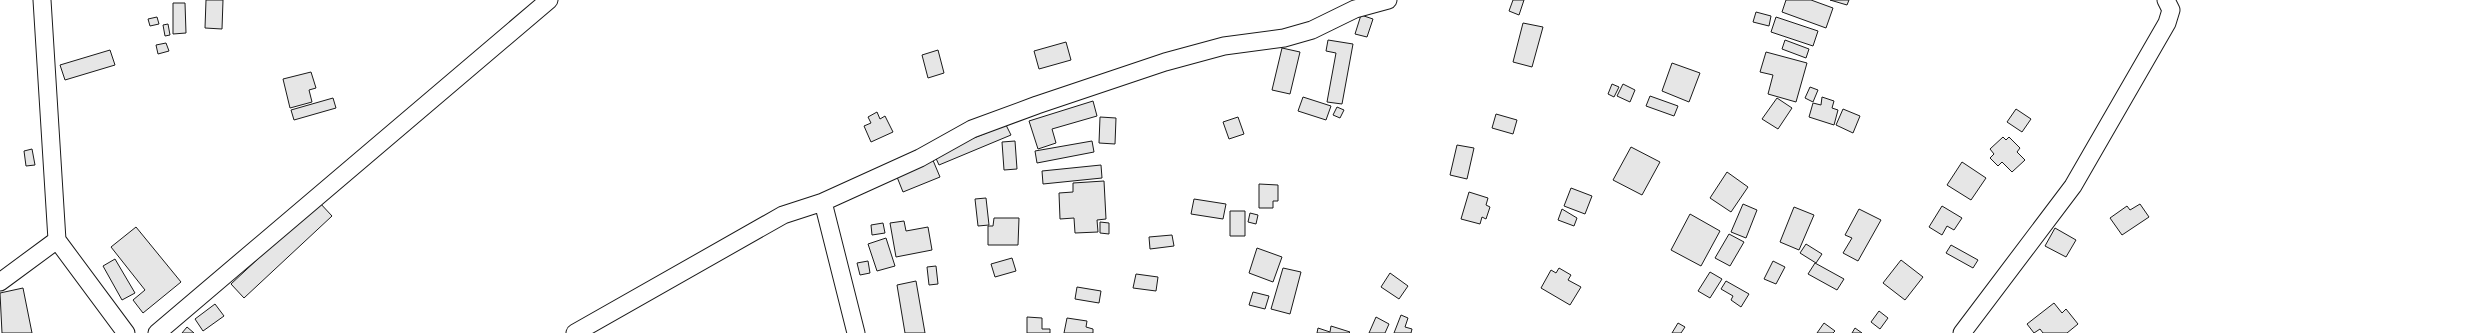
<svg xmlns="http://www.w3.org/2000/svg" width="2487" height="333" viewBox="0 0 2487 333" font-family="'Sofia Sans Condensed',sans-serif">
	<rect width="100%" height="100%" fill="#fff"/>
	<!-- building -->
	<path fill="#e6e6e6" stroke="#1a1a1a" d="M 206,0 L 223,0 L 222,29 L 205,28 Z
		M 1513,0 L 1524,0 L 1519,15 L 1509,11 Z
		M 1786,0 L 1811,0 L 1833,8 L 1826,28 L 1782,12 Z
		M 1830,0 L 1849,0 L 1847,5 Z
		M 173,3 L 185,3 L 186,33 L 173,34 Z
		M 1756,12 L 1771,16 L 1769,26 L 1753,22 Z
		M 1361,15 L 1373,19 L 1367,37 L 1355,34 Z
		M 157,17 L 159,24 L 150,26 L 148,19 Z
		M 1776,17 L 1818,31 L 1813,46 L 1771,32 Z
		M 1523,23 L 1543,27 L 1532,67 L 1513,62 Z
		M 168,24 L 170,35 L 165,36 L 163,25 Z
		M 1328,40 L 1353,44 L 1342,104 L 1327,102 L 1336,53 L 1326,51 Z
		M 1785,40 L 1809,49 L 1806,58 L 1782,49 Z
		M 1066,42 L 1071,60 L 1039,69 L 1034,51 Z
		M 166,43 L 169,51 L 158,54 L 156,45 Z
		M 1282,48 L 1300,52 L 1290,94 L 1272,90 Z
		M 110,50 L 115,65 L 65,80 L 60,65 Z
		M 938,50 L 944,73 L 928,78 L 922,55 Z
		M 1766,52 L 1807,63 L 1796,102 L 1768,94 L 1773,75 L 1760,72 Z
		M 1672,63 L 1700,73 L 1689,102 L 1662,91 Z
		M 311,72 L 316,88 L 309,90 L 312,102 L 290,108 L 283,79 Z
		M 1612,84 L 1619,87 L 1614,97 L 1608,94 Z
		M 1623,84 L 1635,90 L 1630,102 L 1617,96 Z
		M 1810,87 L 1818,90 L 1813,102 L 1805,98 Z
		M 1650,96 L 1678,106 L 1674,116 L 1646,106 Z
		M 1303,97 L 1331,106 L 1326,120 L 1298,111 Z
		M 1822,97 L 1834,101 L 1832,108 L 1838,110 L 1834,125 L 1809,117 L 1813,103 L 1821,105 Z
		M 333,98 L 336,108 L 294,120 L 291,110 Z
		M 1777,98 L 1792,108 L 1778,129 L 1762,119 Z
		M 1093,101 L 1097,116 L 1052,129 L 1056,143 L 1038,149 L 1029,121 Z
		M 1337,107 L 1344,110 L 1340,118 L 1333,115 Z
		M 1843,109 L 1860,116 L 1853,133 L 1836,125 Z
		M 2016,109 L 2031,119 L 2022,132 L 2007,122 Z
		M 877,112 L 880,119 L 885,116 L 893,132 L 871,142 L 864,126 L 871,123 L 868,117 Z
		M 1496,114 L 1517,120 L 1513,134 L 1492,128 Z
		M 1100,117 L 1116,118 L 1115,144 L 1099,143 Z
		M 1238,117 L 1244,134 L 1229,139 L 1223,122 Z
		M 1006,125 L 1011,135 L 939,165 L 934,154 Z
		M 2003,137 L 2006,140 L 2009,137 L 2020,148 L 2017,152 L 2025,160 L 2012,172 L 2002,162 L 1998,166 L 1990,158 L 1994,154 L 1990,149 Z
		M 1015,141 L 1017,169 L 1004,170 L 1002,142 Z
		M 1092,141 L 1094,152 L 1037,163 L 1035,151 Z
		M 1457,145 L 1474,148 L 1467,179 L 1450,175 Z
		M 1631,147 L 1660,162 L 1642,195 L 1613,180 Z
		M 32,149 L 35,165 L 26,166 L 24,151 Z
		M 932,158 L 940,177 L 903,192 L 895,172 Z
		M 1962,162 L 1986,178 L 1971,200 L 1947,185 Z
		M 1101,165 L 1102,178 L 1043,184 L 1042,171 Z
		M 1727,172 L 1748,187 L 1731,212 L 1710,198 Z
		M 1104,181 L 1106,219 L 1097,220 L 1098,232 L 1075,233 L 1074,218 L 1060,219 L 1059,193 L 1073,192 L 1073,183 Z
		M 1259,184 L 1278,185 L 1278,201 L 1273,201 L 1273,208 L 1259,208 Z
		M 1571,188 L 1592,196 L 1585,214 L 1564,206 Z
		M 1469,192 L 1488,198 L 1486,205 L 1490,207 L 1486,219 L 1482,217 L 1480,224 L 1461,219 Z
		M 986,198 L 989,225 L 978,226 L 975,199 Z
		M 1194,199 L 1226,204 L 1223,219 L 1191,214 Z
		M 319,202 L 332,216 L 244,298 L 231,284 Z
		M 1743,204 L 1757,210 L 1746,238 L 1731,232 Z
		M 2140,204 L 2149,217 L 2122,235 L 2110,218 L 2127,206 L 2130,210 Z
		M 1942,206 L 1962,218 L 1954,230 L 1947,226 L 1942,235 L 1929,227 Z
		M 1794,207 L 1814,215 L 1799,250 L 1780,242 Z
		M 1562,209 L 1577,218 L 1574,226 L 1558,220 Z
		M 1859,209 L 1881,220 L 1858,261 L 1843,253 L 1852,238 L 1845,235 Z
		M 1230,211 L 1245,211 L 1245,236 L 1230,236 Z
		M 1250,213 L 1258,215 L 1256,224 L 1248,222 Z
		M 1690,214 L 1720,231 L 1701,266 L 1671,250 Z
		M 994,218 L 1019,218 L 1018,245 L 988,245 L 988,226 L 993,226 Z
		M 904,221 L 906,231 L 928,227 L 932,250 L 896,257 L 890,223 Z
		M 1100,222 L 1109,223 L 1109,234 L 1100,233 Z
		M 883,223 L 885,233 L 872,235 L 871,225 Z
		M 136,227 L 181,282 L 143,313 L 133,300 L 145,290 L 111,247 Z
		M 2055,228 L 2076,240 L 2066,257 L 2045,246 Z
		M 1729,234 L 1744,242 L 1730,266 L 1715,258 Z
		M 1172,235 L 1174,246 L 1150,249 L 1149,237 Z
		M 886,238 L 895,266 L 877,271 L 868,244 Z
		M 1806,244 L 1822,254 L 1816,263 L 1800,253 Z
		M 1951,245 L 1978,260 L 1973,268 L 1946,253 Z
		M 1257,248 L 1282,257 L 1273,282 L 1249,273 Z
		M 1012,258 L 1016,271 L 995,277 L 991,264 Z
		M 115,259 L 135,293 L 122,300 L 103,266 Z
		M 1901,260 L 1923,277 L 1905,300 L 1883,283 Z
		M 868,261 L 870,273 L 860,275 L 857,263 Z
		M 1773,261 L 1785,267 L 1776,284 L 1764,279 Z
		M 1815,263 L 1844,279 L 1837,290 L 1808,274 Z
		M 936,266 L 938,284 L 929,285 L 927,267 Z
		M 1283,268 L 1301,272 L 1290,314 L 1271,309 Z
		M 1559,268 L 1571,275 L 1568,280 L 1581,287 L 1570,305 L 1541,288 L 1551,270 L 1556,273 Z
		M 1710,272 L 1722,279 L 1710,298 L 1698,291 Z
		M 1390,273 L 1408,286 L 1399,299 L 1381,287 Z
		M 1136,274 L 1158,277 L 1156,291 L 1133,288 Z
		M 916,281 L 925,333 L 905,333 L 897,285 Z
		M 1726,281 L 1749,294 L 1741,307 L 1731,300 L 1733,296 L 1721,289 Z
		M 1077,287 L 1101,291 L 1099,303 L 1075,299 Z
		M 23,288 L 32,333 L 2,333 L 0,293 Z
		M 1253,292 L 1269,296 L 1265,309 L 1249,305 Z
		M 2054,303 L 2062,313 L 2066,309 L 2078,324 L 2067,333 L 2043,333 L 2040,329 L 2034,333 L 2027,324 Z
		M 215,304 L 224,316 L 203,331 L 195,319 Z
		M 1879,311 L 1888,318 L 1880,329 L 1871,322 Z
		M 1401,315 L 1408,318 L 1405,327 L 1412,329 L 1411,333 L 1394,333 Z
		M 1027,317 L 1042,318 L 1042,329 L 1050,329 L 1050,333 L 1027,333 Z
		M 1376,317 L 1389,324 L 1385,333 L 1369,333 Z
		M 1067,318 L 1087,321 L 1086,327 L 1093,329 L 1093,333 L 1064,333 Z
		M 1678,323 L 1685,327 L 1681,333 L 1672,333 Z
		M 1824,323 L 1835,331 L 1833,333 L 1817,333 Z
		M 1331,326 L 1350,332 L 1349,333 L 1317,333 L 1318,328 L 1330,332 Z
		M 187,327 L 194,333 L 182,333 Z
		M 1855,328 L 1862,333 L 1852,333 Z"/>
	<g fill="none" stroke-linecap="round" stroke-linejoin="round">
		<defs>
			<path id="minor" d="M 42,0 L 57,240 L 126,333
				M 0,282 L 57,240
				M 157,333 L 549,0
				M 575,333 L 783,215 L 823,202
				M 856,333 L 823,202 L 920,158 L 972,129 L 1037,105 L 1165,62 L 1224,46 L 1284,38 L 1312,30 L 1355,9 L 1388,0
				M 1962,333 L 2073,186 L 2167,23 L 2171,10 L 2166,0"/>
		</defs>
		<!-- minor casing -->
		<use href="#minor" stroke="#1a1a1a" stroke-width="19"/>
		<!-- minor -->
		<use href="#minor" stroke="#fff" stroke-width="17"/>
	</g>
</svg>
